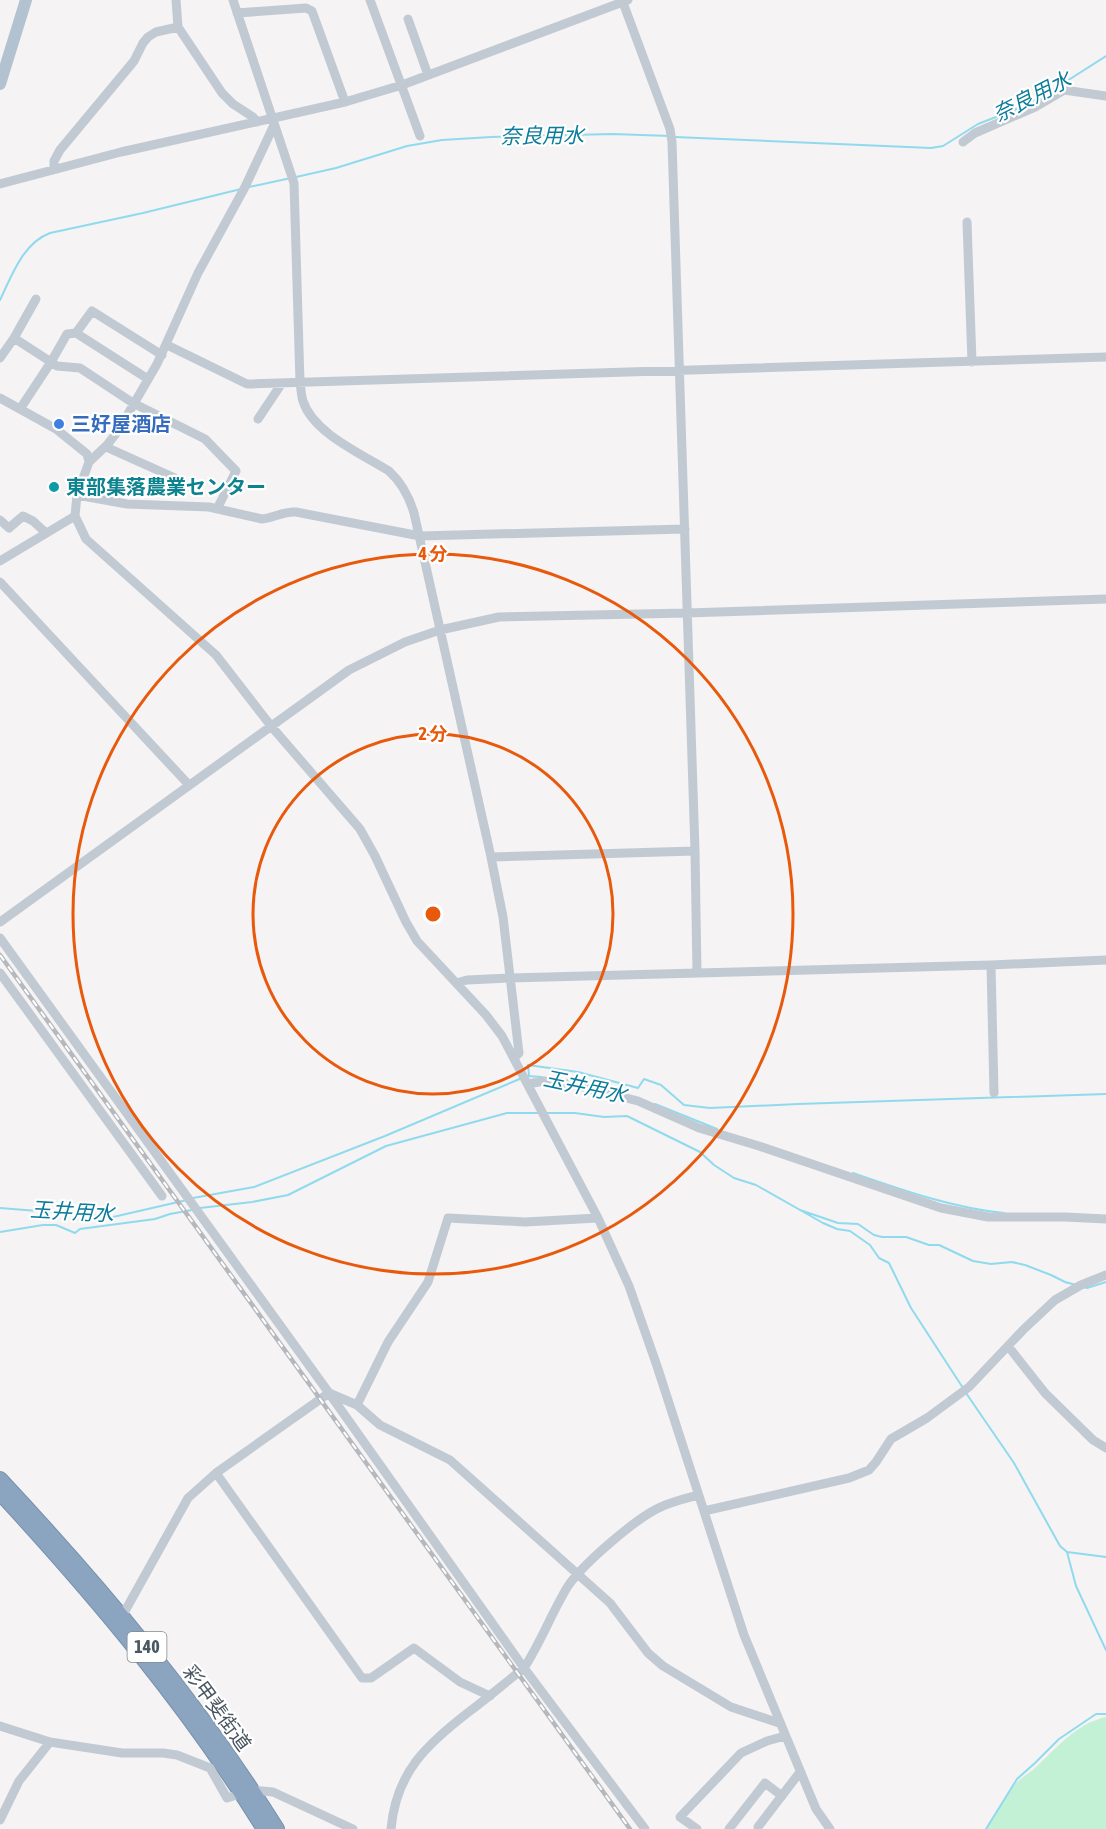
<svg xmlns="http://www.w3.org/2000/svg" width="1106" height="1829" viewBox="0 0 1106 1829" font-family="'Asap Condensed','Noto Sans JP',sans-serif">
	<rect width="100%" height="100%" fill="#f5f3f3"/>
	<!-- green -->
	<path fill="#c3f1d5" d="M 1106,1717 L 1106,1829 L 986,1829 C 996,1814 1005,1796 1017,1782 C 1022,1777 1030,1773 1035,1768 C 1057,1748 1075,1724 1106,1717 Z"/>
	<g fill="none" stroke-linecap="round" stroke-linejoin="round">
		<!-- stream -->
		<path stroke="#90daee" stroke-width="2" d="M 675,137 L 931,148 L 943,146 L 978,124 L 1014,110 L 1045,95 L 1106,56
			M 296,177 L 336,168 L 407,146 L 442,140 L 491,137 L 613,134 L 670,136
			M 249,187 L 291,178
			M 0,300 C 12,275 23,243 50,233 L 143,213 L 241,189
			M 529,1075 L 528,1065 L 578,1072 L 638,1088 L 644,1079 L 661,1085 L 684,1105 L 710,1108 L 798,1104 L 1106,1094
			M 527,1076 L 542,1077
			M 655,1104 L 717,1129
			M 546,1113 L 575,1113 L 604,1117 L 627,1116 L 700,1152 L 714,1165 L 734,1178 L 756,1185 L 823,1223 L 837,1229 L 850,1231 L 870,1245 L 879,1258 L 889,1263 L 911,1308 L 963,1388
			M 853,1173 C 902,1190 953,1208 1004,1213
			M 193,1198 L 254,1187 L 385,1136 L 522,1078
			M 0,1208 L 113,1217 L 187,1200
			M 200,1208 L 252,1202 L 288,1195 L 386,1146 L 507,1113 L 540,1113
			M 800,1210 L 838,1223 L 858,1224 L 874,1235 L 882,1237 L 906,1237 L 929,1245 L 939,1245 L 973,1261 L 991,1264 L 1012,1262 L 1025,1265 L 1051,1275 L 1065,1282 L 1076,1285
			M 0,1232 L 43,1225 L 56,1225 L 75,1233 L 80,1229 L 155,1219 L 170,1214 L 192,1210
			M 1084,1287 L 1087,1288 L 1106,1282
			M 966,1393 L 1014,1463 L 1060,1546 L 1067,1552 L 1076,1586 L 1106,1650
			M 1067,1552 L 1106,1557
			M 986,1829 L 1017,1779 L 1035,1763 L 1059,1739 L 1096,1714 L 1106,1714"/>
		<defs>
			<path id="highway" d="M 0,1479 C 102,1588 198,1702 277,1829
				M 0,1493 C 97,1598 189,1708 264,1829"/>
		</defs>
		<!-- highway casing -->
		<use href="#highway" stroke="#7690ad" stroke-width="16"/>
		<!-- minor -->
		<path stroke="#c1cad2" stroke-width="9" d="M 176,0 L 178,27 L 222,93 L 233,104 L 253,117 L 257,122
			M 233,0 L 294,183 L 300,382 C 301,388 301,395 303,401 C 313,433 362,454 389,471 C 402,483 409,496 414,513 L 491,857 L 503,917 L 519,1053 L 514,1058
			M 370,0 L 420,136
			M 622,0 L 670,129 L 672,142 L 695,851 L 697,973
			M 237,13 L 306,8 L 312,11 L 345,102
			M 408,19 L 428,75
			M 274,125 L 245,187 L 198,273 L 157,364 L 118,431 L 107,445 L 89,462 L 77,495 L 75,516 L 86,539 L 216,655 L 271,726 L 360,829 L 375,856 L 406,922 L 417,941 L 486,1015 L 502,1036 L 598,1218 L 629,1286 L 657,1366 L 744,1635 L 816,1809 L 830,1829
			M 963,142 L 975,133 L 1035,107 L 1064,90 L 1106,96
			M 54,169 L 54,161 L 60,150 L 134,61 L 143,43 L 148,37 L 156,32 L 178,27
			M 0,184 L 121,152 L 345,102 L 402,85 L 628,0
			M 967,222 L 972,362
			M 76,333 L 92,311 L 162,355
			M 14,338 L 36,299
			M 167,345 L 247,384 L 1106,357
			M 0,358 L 14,338 L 51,362 L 20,409
			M 148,379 L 76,333 L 67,334 L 51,362 L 57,366 L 80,368 L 133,403 L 205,439 L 236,471 L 217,509
			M 0,398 L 56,429 L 87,454 L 89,462
			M 258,419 L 282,383
			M 106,447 L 175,478
			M 77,495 L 127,504 L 209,507 L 262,519 C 274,518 283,511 296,512 L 420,536 L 685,529
			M 0,520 L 9,528 L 23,516 L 33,521 L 46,533
			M 0,561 L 75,516
			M 0,582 L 189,785
			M 491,857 L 695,851
			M 0,922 L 349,670 L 405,642 L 440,630 L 499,617 L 687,613 L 1106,599
			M 0,938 L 329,1393 L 524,1668 L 645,1829
			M 991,965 L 994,1093
			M 0,973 L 162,1196
			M 456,983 L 467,980 L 510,978 L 991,965 L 1106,960
			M 528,1084 L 544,1081 L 571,1084 L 638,1101 L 699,1128 L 759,1146 L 941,1208 L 988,1217 L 1065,1217 L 1106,1219
			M 1008,1346 L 1045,1393 L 1093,1440 L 1106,1448
			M 357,1405 L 388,1342 L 428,1282 L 448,1218 L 525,1222 L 598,1218
			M 216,1473 L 362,1678 L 371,1678 L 414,1648 L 460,1682 L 490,1696
			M 704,1511 L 849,1478 L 869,1470 L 876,1462 L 891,1439 L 927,1418 L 969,1387 L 1024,1329 L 1055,1300 L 1081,1285 L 1106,1275
			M 120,1620 L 188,1498 L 216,1473 L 329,1393 L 357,1405 L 380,1425 L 450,1460 L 610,1603 L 648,1653 L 663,1666 L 731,1707 L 779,1723
			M 0,1726 L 50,1742 L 122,1753 L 163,1753 L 177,1755 L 210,1768 L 227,1798 L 252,1790 L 273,1792 L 353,1829
			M 0,1820 L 19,1781 L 50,1742
			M 758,1827 L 800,1772
			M 391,1829 C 396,1772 427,1744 470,1711 C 489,1697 506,1682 524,1668 C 541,1642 552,1612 568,1586 C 583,1564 638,1516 663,1506 C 674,1501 687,1498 698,1495
			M 697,1829 L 680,1817 L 741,1753 L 767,1741 L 785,1736
			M 729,1829 L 765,1783 L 782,1796"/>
		<!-- major -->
		<path stroke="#b3c2d1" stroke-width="12" d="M 0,84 L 26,0"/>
		<!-- highway -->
		<use href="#highway" stroke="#8ba5c1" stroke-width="14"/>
		<defs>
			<path id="rail" d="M 0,955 L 630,1829"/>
		</defs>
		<!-- rail casing -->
		<use href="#rail" stroke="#b5b8bd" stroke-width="4.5"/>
		<!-- rail -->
		<use href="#rail" stroke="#fff" stroke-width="2" stroke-dasharray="7" stroke-linecap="butt"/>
	</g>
	<!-- distance rings -->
	<g fill="none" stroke="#e8590c" stroke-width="3">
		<circle cx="433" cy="914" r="180"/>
		<circle cx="433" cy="914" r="360"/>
	</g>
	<!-- markers -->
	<circle fill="#3f7fe0" stroke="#fff" stroke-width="2" cx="59" cy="424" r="6"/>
	<circle fill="#0f9aa8" stroke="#fff" stroke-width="2" cx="54" cy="487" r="6"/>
	<g text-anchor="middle" stroke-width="4.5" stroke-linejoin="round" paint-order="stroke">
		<!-- shield labels -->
		<rect fill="#fff" stroke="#808990" stroke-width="1.5" x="127.5" y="1632" width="39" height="30" rx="4.5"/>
		<g font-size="18" font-weight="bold" fill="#4a5661">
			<text x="147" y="1653">140</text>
		</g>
		<!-- shop labels -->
		<g font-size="20" font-weight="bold" fill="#366cbe" stroke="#fff" text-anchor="start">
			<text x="71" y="431">三好屋酒店</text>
		</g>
		<!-- culture labels -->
		<g font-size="20" font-weight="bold" fill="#0d838f" stroke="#fff" text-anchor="start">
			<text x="66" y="494">東部集落農業センター</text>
		</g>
		<!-- street labels -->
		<g font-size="20" fill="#4a5661" stroke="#fff">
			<text transform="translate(217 1708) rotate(54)" y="7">彩甲斐街道</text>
		</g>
		<!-- water labels -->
		<g font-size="21" font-style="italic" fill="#0c7c9b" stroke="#fff">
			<text transform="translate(1032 97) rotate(-27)" y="7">奈良用水</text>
			<text transform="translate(542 136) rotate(-1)" y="7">奈良用水</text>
			<text transform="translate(585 1087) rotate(12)" y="7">玉井用水</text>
			<text transform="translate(72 1212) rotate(3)" y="7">玉井用水</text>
		</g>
	</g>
	<circle cx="433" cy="914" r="9" fill="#e8590c" stroke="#fff" stroke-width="3"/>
	<g font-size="18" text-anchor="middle" font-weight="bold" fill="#e8590c" stroke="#fff" stroke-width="4.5" stroke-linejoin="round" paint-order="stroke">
		<text x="433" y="560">4 分</text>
		<text x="433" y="740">2 分</text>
	</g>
</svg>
